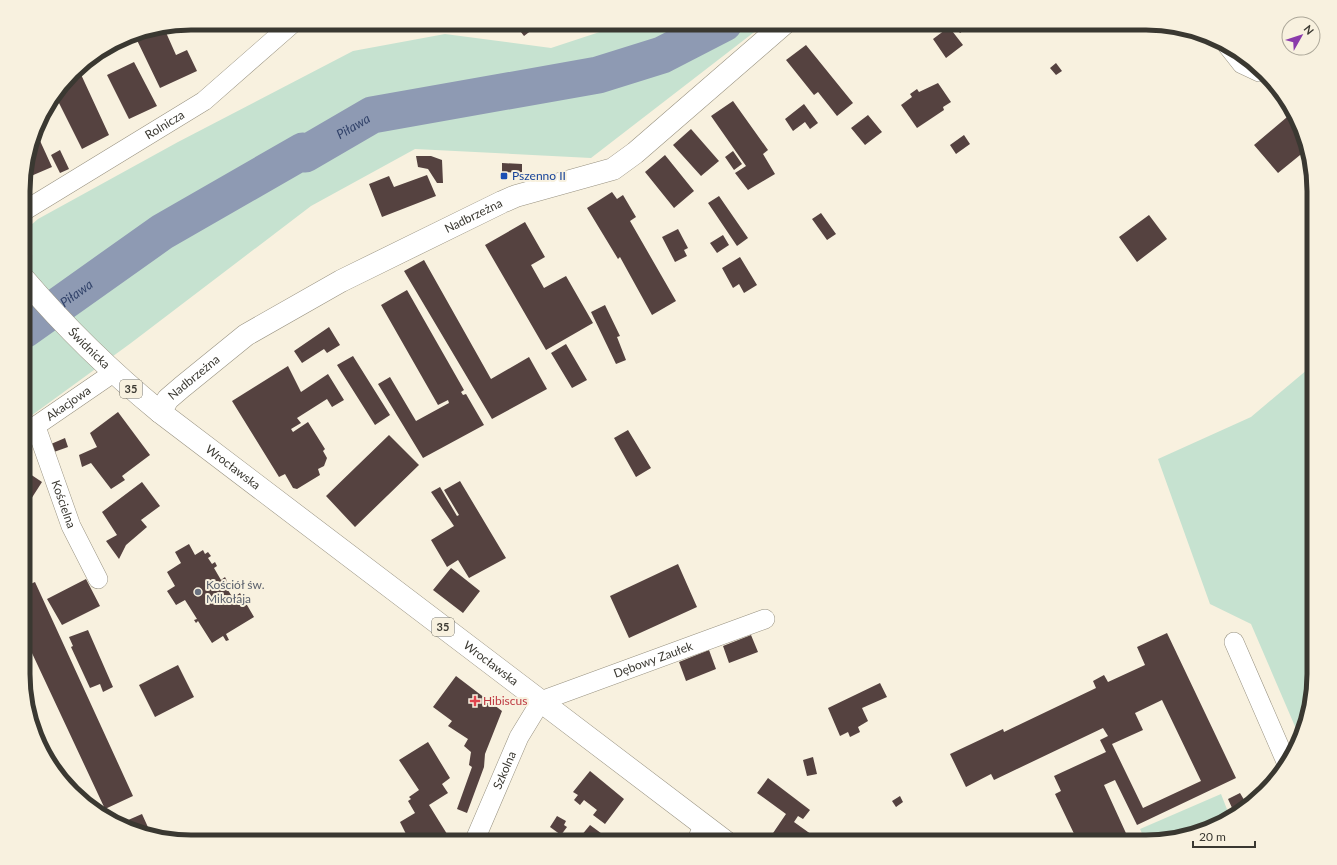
<svg xmlns="http://www.w3.org/2000/svg" width="1337" height="865" viewBox="0 0 1337 865" font-family="Lato,sans-serif">
	<rect width="100%" height="100%" fill="#f8f1df"/>
	<!-- green -->
	<path fill="#c6e2d0" d="M 627,23 L 766,23 L 591,158 L 415,149 L 311,206 L 131,343 L 24,421 L 24,231 L 38,219 L 178,142 L 353,51 L 445,34 L 551,48 Z
		M 1314,364 L 1314,685 L 1305,728 L 1300,738 L 1251,624 L 1210,604 L 1158,459 L 1251,417 Z
		M 1221,794 L 1230,817 L 1234,815 L 1230,820 L 1157,842 L 1146,842 L 1140,829 Z"/>
	<g fill="none" stroke-linecap="round" stroke-linejoin="round">
		<!-- river -->
		<path stroke="#8e9ab3" stroke-width="37" id="s1" d="M 24,330 L 162,232 L 303,151 L 305,154 L 372,115 L 598,75 L 662,55 L 724,23"/>
	</g>
	<!-- building -->
	<path fill="#554240" fill-rule="evenodd" d="M 220,23 L 231,23 L 221,27 Z
		M 514,23 L 541,23 L 524,36 Z
		M 952,23 L 974,23 L 960,33 Z
		M 949,27 L 963,45 L 946,58 L 933,39 Z
		M 164,28 L 176,55 L 187,50 L 197,71 L 160,88 L 134,34 Z
		M 126,37 L 128,43 L 96,56 L 95,55 Z
		M 806,45 L 853,103 L 837,116 L 818,92 L 814,95 L 786,60 Z
		M 134,62 L 157,106 L 129,119 L 107,75 Z
		M 1056,63 L 1062,71 L 1056,75 L 1050,68 Z
		M 78,68 L 109,135 L 82,149 L 56,97 Z
		M 938,83 L 951,102 L 943,107 L 944,110 L 917,128 L 901,105 L 912,97 L 910,94 L 917,89 L 919,92 Z
		M 733,101 L 768,150 L 763,154 L 775,174 L 748,190 L 735,173 L 746,166 L 711,116 Z
		M 804,104 L 818,123 L 810,129 L 805,122 L 793,131 L 785,119 Z
		M 1293,112 L 1305,151 L 1278,173 L 1254,145 Z
		M 868,115 L 882,132 L 865,145 L 851,128 Z
		M 691,129 L 719,161 L 701,176 L 673,145 Z
		M 36,132 L 52,167 L 24,179 L 24,169 Z
		M 964,135 L 970,144 L 956,154 L 950,145 Z
		M 60,150 L 69,169 L 60,173 L 51,155 Z
		M 733,151 L 742,164 L 734,170 L 725,157 Z
		M 665,155 L 694,191 L 674,208 L 645,172 Z
		M 416,156 L 431,156 L 442,160 L 443,183 L 437,183 L 428,169 L 418,167 Z
		M 502,163 L 522,164 L 522,173 L 502,172 Z
		M 427,175 L 436,196 L 382,217 L 369,184 L 389,176 L 394,187 Z
		M 612,192 L 617,199 L 623,195 L 636,217 L 630,221 L 676,301 L 652,315 L 620,257 L 618,259 L 587,208 Z
		M 719,196 L 748,238 L 737,246 L 708,203 Z
		M 821,213 L 836,234 L 827,240 L 812,219 Z
		M 1149,215 L 1167,239 L 1137,262 L 1119,237 Z
		M 525,222 L 545,257 L 531,265 L 544,288 L 566,276 L 593,323 L 546,350 L 485,245 Z
		M 678,229 L 688,248 L 684,250 L 687,256 L 675,262 L 662,237 Z
		M 723,235 L 729,245 L 717,253 L 710,243 Z
		M 740,257 L 757,285 L 744,293 L 739,284 L 733,288 L 722,268 Z
		M 424,260 L 491,379 L 529,357 L 547,389 L 492,419 L 404,271 Z
		M 407,290 L 464,390 L 461,392 L 463,395 L 466,394 L 484,425 L 423,458 L 378,384 L 390,377 L 416,421 L 449,403 L 448,400 L 438,405 L 381,305 Z
		M 605,305 L 620,336 L 617,337 L 626,360 L 616,364 L 591,312 Z
		M 329,327 L 340,345 L 327,353 L 324,349 L 302,363 L 294,351 Z
		M 566,344 L 587,380 L 572,388 L 551,353 Z
		M 353,356 L 390,415 L 375,425 L 337,365 Z
		M 288,366 L 301,392 L 328,374 L 344,400 L 332,407 L 327,399 L 297,418 L 301,423 L 291,429 L 293,432 L 308,422 L 325,449 L 323,451 L 327,458 L 324,466 L 318,469 L 320,475 L 297,489 L 293,488 L 285,474 L 279,477 L 232,401 Z
		M 118,412 L 150,455 L 122,476 L 125,480 L 111,489 L 91,463 L 82,467 L 79,455 L 97,447 L 90,433 Z
		M 628,430 L 651,468 L 636,477 L 614,438 Z
		M 389,435 L 419,465 L 355,527 L 326,496 Z
		M 65,438 L 68,447 L 54,452 L 51,444 Z
		M 24,470 L 42,482 L 24,510 Z
		M 460,481 L 506,558 L 469,578 L 458,560 L 447,567 L 431,540 L 454,526 L 431,492 L 440,487 L 457,516 L 459,515 L 444,490 Z
		M 142,482 L 160,506 L 141,520 L 147,527 L 126,545 L 119,559 L 106,541 L 117,535 L 102,512 Z
		M 189,544 L 195,555 L 203,550 L 205,554 L 208,552 L 211,556 L 208,558 L 212,564 L 215,562 L 217,566 L 214,568 L 221,580 L 225,577 L 227,581 L 224,584 L 233,598 L 240,593 L 254,617 L 226,634 L 229,640 L 226,641 L 223,636 L 212,643 L 198,621 L 196,623 L 194,620 L 197,619 L 185,600 L 176,605 L 167,591 L 175,586 L 167,572 L 181,563 L 175,552 Z
		M 678,564 L 697,607 L 629,638 L 610,596 Z
		M 451,568 L 480,591 L 463,613 L 433,590 Z
		M 86,579 L 100,606 L 62,625 L 47,599 Z
		M 35,582 L 133,796 L 105,809 L 24,636 L 24,583 L 26,586 Z
		M 88,630 L 113,687 L 103,692 L 100,684 L 90,688 L 71,647 L 73,646 L 69,637 Z
		M 1167,633 L 1236,778 L 1137,825 L 1115,780 L 1104,785 L 1130,842 L 1078,842 L 1055,794 L 1061,791 L 1054,776 L 1106,752 L 1100,740 L 1108,736 L 1103,728 L 994,780 L 991,774 L 966,787 L 950,754 L 1003,729 L 1004,732 L 1096,688 L 1093,681 L 1104,675 L 1108,682 L 1145,665 L 1137,647 ZM 1162,700 L 1201,781 L 1143,808 L 1112,744 L 1143,730 L 1135,713 Z
		M 751,635 L 758,652 L 729,663 L 723,646 Z
		M 709,650 L 716,669 L 686,681 L 679,662 Z
		M 178,665 L 194,697 L 155,717 L 139,685 Z
		M 456,676 L 502,711 L 485,754 L 484,767 L 467,813 L 457,809 L 472,767 L 469,765 L 471,752 L 464,746 L 468,739 L 448,726 L 452,721 L 433,707 Z
		M 880,683 L 887,697 L 862,708 L 868,721 L 858,727 L 860,732 L 850,737 L 848,732 L 840,736 L 828,708 Z
		M 428,742 L 450,778 L 442,784 L 448,793 L 429,805 L 452,842 L 410,842 L 400,822 L 415,813 L 408,801 L 411,799 L 409,797 L 419,790 L 399,760 Z
		M 813,757 L 817,774 L 807,776 L 803,760 Z
		M 590,771 L 624,799 L 605,824 L 593,815 L 597,810 L 584,800 L 580,805 L 574,800 L 578,795 L 573,792 Z
		M 768,778 L 810,810 L 803,819 L 798,816 L 794,822 L 815,837 L 811,842 L 780,842 L 771,836 L 786,814 L 757,793 Z
		M 1240,793 L 1246,803 L 1233,810 L 1228,799 Z
		M 900,796 L 903,802 L 896,807 L 892,801 Z
		M 142,814 L 152,836 L 137,833 L 119,824 Z
		M 557,816 L 566,821 L 564,825 L 567,827 L 561,835 L 550,827 Z
		M 590,825 L 609,839 L 607,842 L 589,842 L 581,836 Z"/>
	<g fill="none" stroke-linecap="round" stroke-linejoin="round">
		<defs>
			<g id="street">
				<path d="M 1227,45 L 1242,64 L 1259,72"/>
				<path id="s2" d="M 24,211 L 204,101 L 293,23"/>
				<path id="s3" d="M 36,427 L 71,526 L 98,579"/>
				<path id="s4" d="M 24,434 L 113,373"/>
				<path d="M 1234,642 L 1287,764"/>
				<path id="s5" d="M 474,842 L 519,737 L 541,701 L 765,619"/>
				<path d="M 696,842 L 704,824"/>
			</g>
			<g id="secondary">
				<path id="s6" d="M 160,412 L 168,399 L 182,387 L 246,335 L 341,281 L 502,202 L 516,196 L 613,169 L 635,153 L 785,23"/>
			</g>
			<g id="primary">
				<path id="s7" d="M 24,279 C 66,328 110,371 160,412 L 726,842"/>
			</g>
		</defs>
		<!-- street casing -->
		<use href="#street" stroke="#989281" stroke-width="20"/>
		<!-- secondary casing -->
		<use href="#secondary" stroke="#989281" stroke-width="23"/>
		<!-- primary casing -->
		<use href="#primary" stroke="#989281" stroke-width="23"/>
		<!-- street -->
		<use href="#street" stroke="#fff" stroke-width="19"/>
		<!-- secondary -->
		<use href="#secondary" stroke="#fff" stroke-width="22"/>
		<!-- primary -->
		<use href="#primary" stroke="#fff" stroke-width="22"/>
	</g>
	<!-- markers -->
	<rect fill="#1a4fb4" stroke="#f8f1df" stroke-width="1.5" x="500" y="172" width="8" height="8" rx="2"/>
	<circle fill="#6b7280" stroke="#f8f1df" stroke-width="1.5" cx="198" cy="592" r="4"/>
	<path fill="#e0444e" stroke="#f8f1df" stroke-width="1.5" d="M473 695h4v4h4v4h-4v4h-4v-4h-4v-4h4z"/>
	<g text-anchor="middle" stroke-width="4" stroke-linejoin="round" paint-order="stroke">
		<!-- shield labels -->
		<g fill="#f8f1df" stroke="#737065" stroke-width="1">
			<rect x="120" y="380" width="22" height="18" rx="3"/>
			<rect x="432" y="618" width="22" height="18" rx="3"/>
		</g>
		<g font-size="11" font-weight="bold" fill="#3a3831">
			<text x="131" y="393">35</text>
			<text x="443" y="631">35</text>
		</g>
		<!-- street labels -->
		<g font-size="12" fill="#3a3831" stroke="#f8f1df">
			<text dy="4" stroke="none"><textPath href="#s2" startOffset="165">Rolnicza</textPath></text>
			<text dy="4" stroke="none"><textPath href="#s6" startOffset="373">Nadbrzeżna</textPath></text>
			<text dy="4" stroke="none"><textPath href="#s7" startOffset="95">Świdnicka</textPath></text>
			<text dy="4" stroke="none"><textPath href="#s6" startOffset="49">Nadbrzeżna</textPath></text>
			<text dy="4" stroke="none"><textPath href="#s4" startOffset="54">Akacjowa</textPath></text>
			<text dy="4" stroke="none"><textPath href="#s7" startOffset="282">Wrocławska</textPath></text>
			<text dy="4" stroke="none"><textPath href="#s3" startOffset="82">Kościelna</textPath></text>
			<text dy="4" stroke="none"><textPath href="#s5" startOffset="276">Dębowy Zaułek</textPath></text>
			<text dy="4" stroke="none"><textPath href="#s7" startOffset="606">Wrocławska</textPath></text>
			<text dy="4" stroke="none"><textPath href="#s5" startOffset="78">Szkolna</textPath></text>
		</g>
		<!-- transit labels -->
		<g font-size="12" fill="#164399" stroke="#f8f1df" text-anchor="start">
			<text x="512" y="180">Pszenno II</text>
		</g>
		<!-- worship labels -->
		<g font-size="12" fill="#5b616d" stroke="#f8f1df" text-anchor="start">
			<text x="206" y="589">Kościół św.<tspan x="206" dy="14">Mikołaja</tspan></text>
		</g>
		<!-- health labels -->
		<g font-size="12" fill="#be3a42" stroke="#f8f1df" text-anchor="start">
			<text x="483" y="705">Hibiscus</text>
		</g>
		<!-- water labels -->
		<g font-size="13" font-style="italic" fill="#32436a" stroke="#f8f1df">
			<text dy="5" stroke="none"><textPath href="#s1" startOffset="391">Piława</textPath></text>
			<text dy="5" stroke="none"><textPath href="#s1" startOffset="64">Piława</textPath></text>
		</g>
	</g>
	<!-- crop -->
	<path d="M0 0H1337V865H0ZM191 30H1146A161 161 0 0 1 1307 191V674A161 161 0 0 1 1146 835H191A161 161 0 0 1 30 674V191A161 161 0 0 1 191 30Z" fill="#f8f1df" fill-rule="evenodd"/>
	<path fill="none" stroke="#3a3831" stroke-width="5" d="M191 30H1146A161 161 0 0 1 1307 191V674A161 161 0 0 1 1146 835H191A161 161 0 0 1 30 674V191A161 161 0 0 1 191 30Z"/>
	<!-- north arrow -->
	<g transform="translate(1301 36) rotate(51)"><circle r="19" fill="#f8f1df" stroke="#aca799"/>
	<path d="M0-3L7 15L0 10L-7 15Z" fill="#8b3bab"/>
	<text y="-6" font-size="11" font-weight="bold" text-anchor="middle" fill="#3a3831">N</text>
	</g>
	<!-- scale -->
	<path d="M1193 841v6h62v-6" fill="none" stroke="#3a3831" stroke-width="2"/>
	<text x="1199" y="841" font-size="12" fill="#3a3831" stroke="#f8f1df" stroke-width="3" paint-order="stroke">20 m</text>
</svg>
